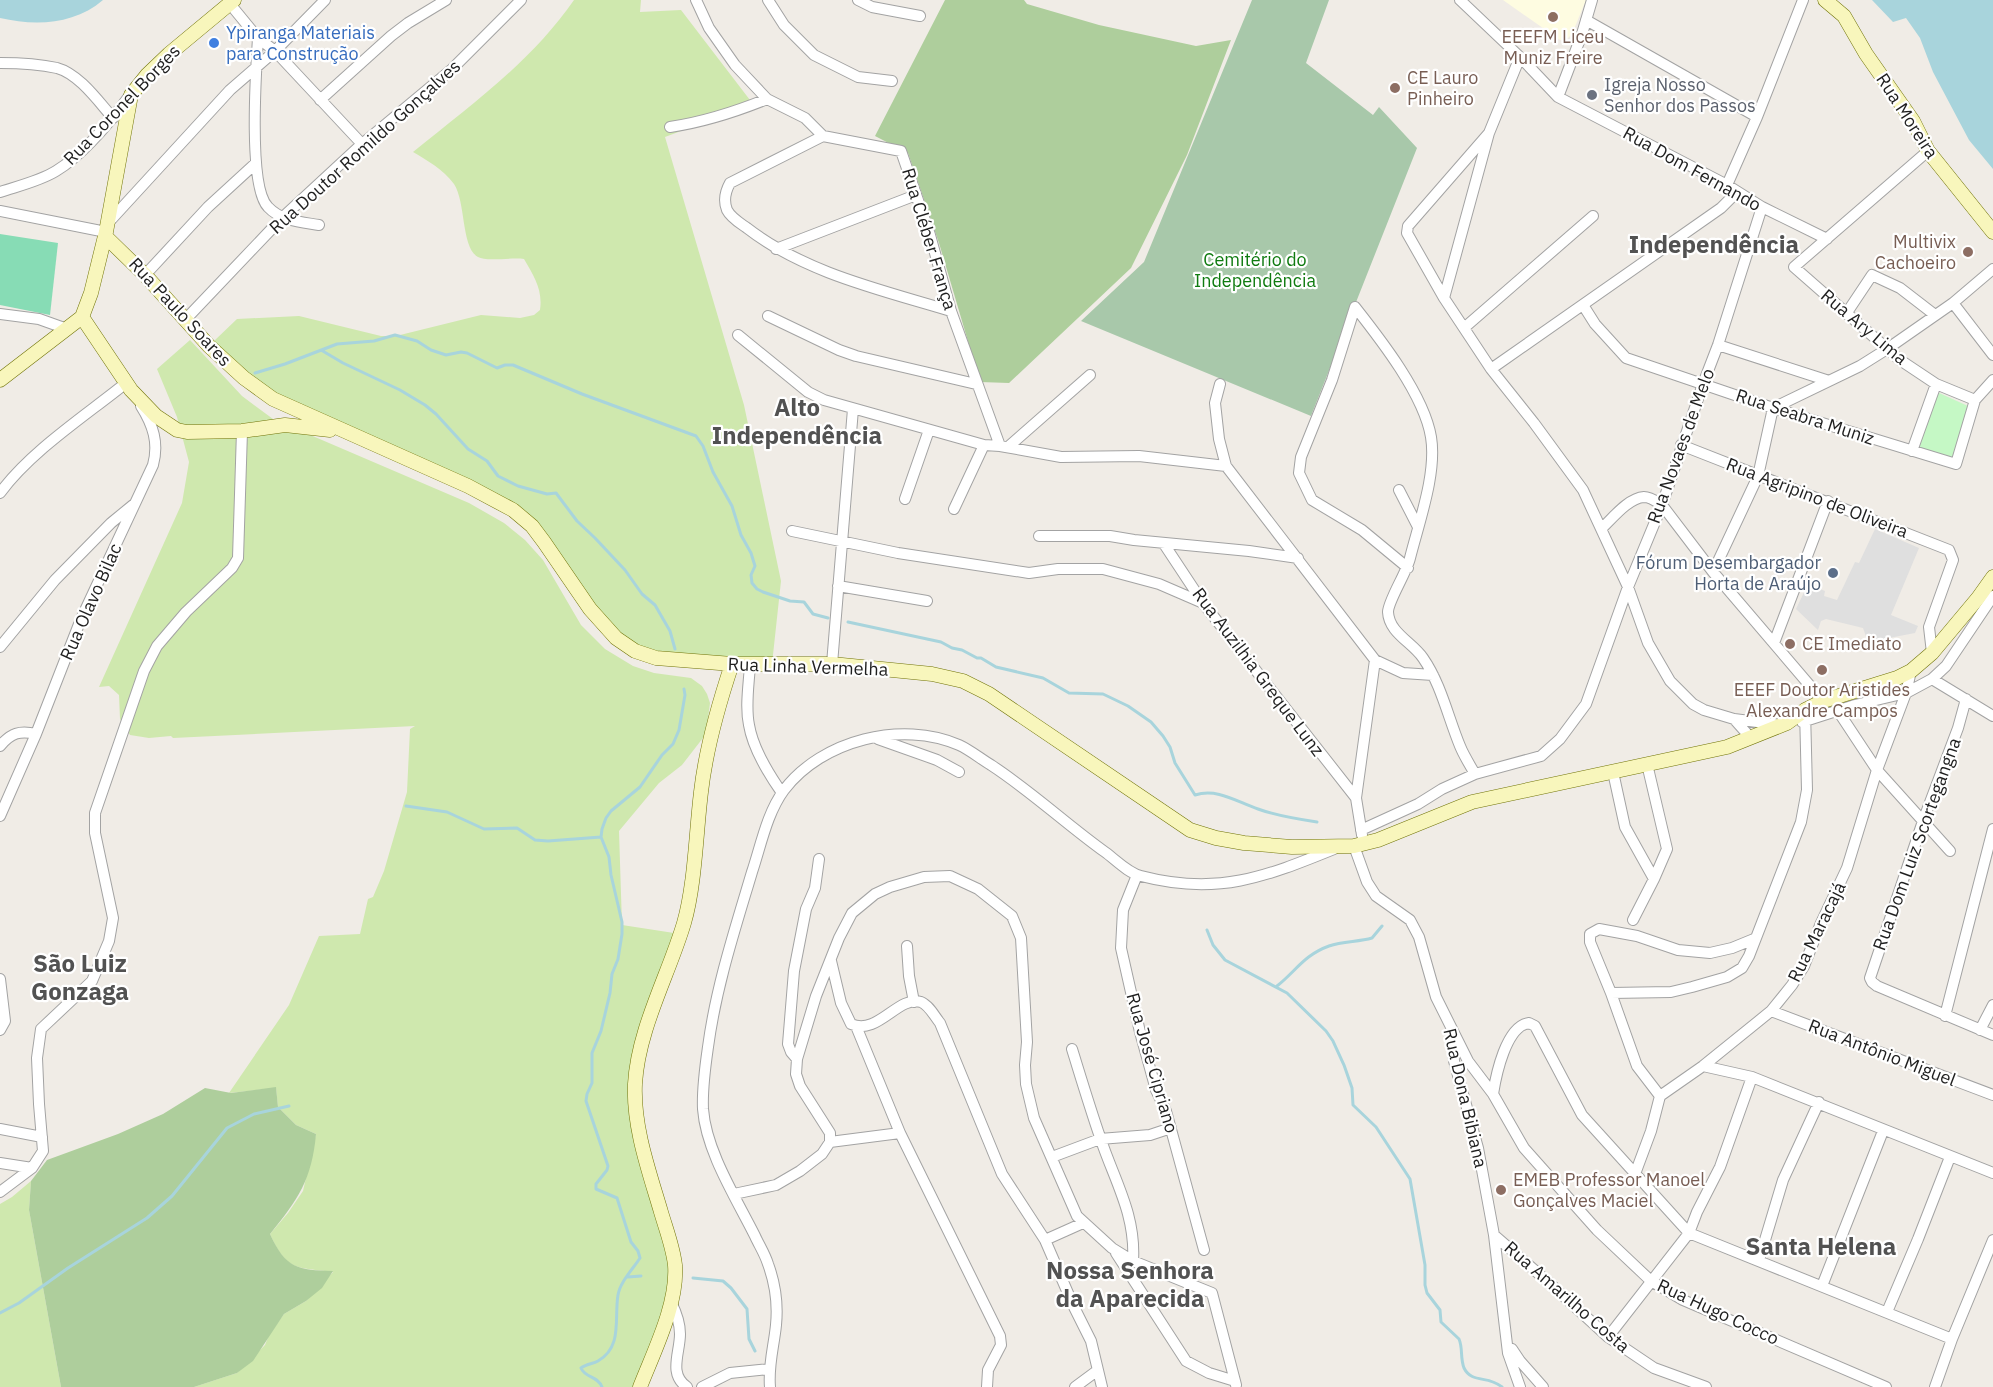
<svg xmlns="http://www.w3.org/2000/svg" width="1993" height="1387" viewBox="0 0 1993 1387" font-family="'IBM Plex Sans',sans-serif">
	<rect width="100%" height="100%" fill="#f0ece6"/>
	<!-- education -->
	<path fill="#fefce1" d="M 1503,0 L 1586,0 L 1572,34 L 1567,39 L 1560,40 Z"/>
	<!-- grass -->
	<path fill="#cfe8ae" d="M 574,0 L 641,0 L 640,12 L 681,10 L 753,104 L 665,137 L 744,405 L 781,581 L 772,664 L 667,658 L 618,638 L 537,528 L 253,384 L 214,341 L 237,319 L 299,316 L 381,336 L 396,336 L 481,315 L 520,318 L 534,315 L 540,310 C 543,290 534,276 524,259 C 512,257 486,262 478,257 C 461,248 466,202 454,184 C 443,169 428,161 413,152 C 470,106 532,61 574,0 Z
		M 190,340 L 242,396 L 273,419 L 469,503 L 504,523 L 525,540 L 543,560 L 581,625 L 605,649 L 633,666 L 654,673 L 691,678 L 702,686 L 707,694 L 710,703 L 706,734 L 682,765 L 659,783 L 619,831 L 622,925 L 674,933 L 644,1016 L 633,1073 L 667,1242 L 670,1292 L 635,1387 L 194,1387 L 237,1373 L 265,1345 L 269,1335 L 284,1314 L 306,1301 L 333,1272 C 297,1267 287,1272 270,1234 L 288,1213 L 303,1191 L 316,1134 L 296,1125 L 278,1107 L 276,1088 L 229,1093 L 289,1005 L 319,936 L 360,934 L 368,899 L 373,897 L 384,871 L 407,792 L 410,729 L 415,726 L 173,738 L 171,736 L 149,738 L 130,735 L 120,719 L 119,695 L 109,686 L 99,687 L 182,503 L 189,462 L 177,417 L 157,369 Z
		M 31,1181 L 29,1210 L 61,1387 L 0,1387 L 0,1204 L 12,1197 Z"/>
	<!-- forest -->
	<path fill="#aece9c" d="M 945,0 L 1024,0 L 1027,4 L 1099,25 L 1196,46 L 1231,40 L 1187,155 L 1131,268 L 1009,383 L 980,382 L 939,243 L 908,153 L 875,136 Z
		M 276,1087 L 278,1107 L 296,1125 L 316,1134 C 312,1179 298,1200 270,1234 C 286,1269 298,1270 333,1271 L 322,1288 L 306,1301 L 284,1314 L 253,1361 L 237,1373 L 194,1387 L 61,1387 L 29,1210 L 31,1181 L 47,1160 L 118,1134 L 163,1114 L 205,1088 L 231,1093 Z"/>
	<!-- cemetery -->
	<path fill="#a8c8aa" d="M 1252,0 L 1329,0 L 1306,63 L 1373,115 L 1379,107 L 1417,148 L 1311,416 L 1081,321 L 1144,262 Z"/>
	<!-- park -->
	<path fill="#c5f8c5" d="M 1937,392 L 1968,406 L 1953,459 L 1918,448 Z"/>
	<!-- pitch -->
	<path fill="#87dcb5" d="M 0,234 L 58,243 L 50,315 L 0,305 Z"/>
	<!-- parking -->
	<path fill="#dfdfdf" d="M 1875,529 L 1919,548 L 1891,615 L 1918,626 L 1915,633 L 1868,642 L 1863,628 L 1826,619 L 1821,621 L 1818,630 L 1796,609 L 1808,584 L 1825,591 L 1824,596 L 1837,600 L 1855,562 L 1859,563 Z"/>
	<!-- water -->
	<path fill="#a8d4dc" d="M 0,0 L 103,0 C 74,25 35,26 0,18 Z
		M 1872,0 L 1993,0 L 1993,169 L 1969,140 L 1933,72 L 1920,38 L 1906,18 L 1893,22 Z"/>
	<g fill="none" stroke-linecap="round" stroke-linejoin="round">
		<!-- stream -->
		<path stroke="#a8d4dc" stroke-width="3" d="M 321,350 L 343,363 L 400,390 L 425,405 L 436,414 L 468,449 L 487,461 L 498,476 L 518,486 L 547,494 L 556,493 L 577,521 L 595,538 L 625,570 L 642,594 L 655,605 L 670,631 L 675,649
			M 255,373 L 285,364 L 337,344 L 374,341 L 395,335 L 417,341 L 431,350 L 446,355 L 461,352 L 467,353 L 497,368 L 505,365 L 513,365 L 582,394 L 696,436 L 703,446 L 713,472 L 732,506 L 741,535 L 751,553 L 755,566 L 751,575 L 752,583 L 757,589 L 763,592 L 790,601 L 804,602 L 813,614 L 828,618
			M 848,622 L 941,642 L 952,648 L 962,650 L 977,658 L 981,658 L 996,667 L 1043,678 L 1069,693 L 1103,694 L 1128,706 L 1151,722 L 1163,736 L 1170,747 L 1175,763 L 1195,795 C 1218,788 1237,802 1258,809 C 1277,816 1297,819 1317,822
			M 406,806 L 447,812 L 484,829 L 517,828 L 535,840 L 548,841 L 601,837
			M 1207,930 L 1213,945 L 1225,960 L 1287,993 L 1326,1031 L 1333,1041 L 1344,1065 L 1352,1088 L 1353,1105 L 1376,1127 L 1410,1179 L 1425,1265 L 1425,1285 L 1427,1293 L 1440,1310 L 1441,1322 L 1459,1339 C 1463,1348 1460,1358 1464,1368 C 1472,1384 1488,1375 1502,1387
			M 1277,986 C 1296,971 1304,955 1329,946 C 1343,941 1358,942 1372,938 L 1382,926
			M 628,1277 L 641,1276
			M 693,1278 L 723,1281 L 731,1288 L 747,1309 L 749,1339 L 755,1351
			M 0,1313 L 19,1303 L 68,1268 L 147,1218 L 172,1196 L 227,1128 L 254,1114 L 289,1106
			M 602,1387 C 598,1376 585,1378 581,1368 C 586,1364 593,1364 598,1361 C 623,1347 614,1318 618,1295 C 620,1282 633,1269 640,1258 L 638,1251 L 631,1242 L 617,1198 L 596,1189 L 596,1184 L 607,1170 L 608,1166 L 586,1101 L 587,1094 L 592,1083 L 592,1053 L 601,1031 L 610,993 L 612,974 L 618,959 L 622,934 L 622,922 L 611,875 L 609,857 L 601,837 L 602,829 L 606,818 L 611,811 L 640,787 L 662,755 L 673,744 L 679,730 L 685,695 L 684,689"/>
		<defs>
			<path id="street" d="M 696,0 L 709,28 L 735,65 L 767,99 L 805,118 L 823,136 L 901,151 L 930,235 L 951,311 L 1000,446
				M 768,0 L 784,25 L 814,55 L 858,77 L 892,81
				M 858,0 L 872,7 L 920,16
				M 1460,0 L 1520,57 L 1558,97 L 1727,185 L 1762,207 L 1827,239
				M 230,4 L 258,38 L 275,51 L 362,144
				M 1586,20 L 1757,117
				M 258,38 C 256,70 248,187 268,207 C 281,221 301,222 319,225
				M 0,63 C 18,63 39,64 57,68 C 79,74 98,101 113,118
				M 1558,97 L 1582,34 L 1592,0
				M 320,100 L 391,36 L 408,23 L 446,0
				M 670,127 C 704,122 735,112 767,99
				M 1489,133 L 1408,226 L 1407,233 L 1444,298 L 1491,369 L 1534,423 L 1583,490 L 1628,587 L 1648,643 L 1670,681 L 1693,704 L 1704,710 L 1734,719 L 1781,725
				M 823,136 L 730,183 C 725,192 723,200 727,210 C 731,218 740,223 747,228 C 805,273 882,290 951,311
				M 1928,151 L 1794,267 L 1900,360 L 1936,384 L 1975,400
				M 1727,185 L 1757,117 L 1803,0
				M 0,192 C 18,186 40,181 56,171 C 84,154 111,121 130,95
				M 0,211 L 106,232
				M 108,223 L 230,90 L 275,51 L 325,0
				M 776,249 L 916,195
				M 145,275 L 208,207 L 256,163
				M 1444,298 L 1489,133 L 1520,57
				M 1953,303 L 1993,355
				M 1583,305 L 1595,324 L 1626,358 L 1773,408 L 1956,464 L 1975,400 L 1993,380
				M 1355,307 C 1381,340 1424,395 1431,437 C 1437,473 1419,522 1410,558 C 1407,572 1388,601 1388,612 C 1389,633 1412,642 1423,658 C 1441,684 1448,717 1460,746 C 1464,756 1470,765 1475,774
				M 1355,307 L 1332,380 L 1301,457 L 1299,473 L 1312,500 L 1362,530 L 1408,568
				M 0,314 L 39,319 L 67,329
				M 1846,314 L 1872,275 L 1900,288 L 1935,315
				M 768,316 L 839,350 L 856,356 L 976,384
				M 185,320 L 282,218 L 362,144 L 452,69 L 521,0
				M 1464,328 L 1593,216
				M 738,335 L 808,392 L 824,400 L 984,445 L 1000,446 L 1061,457 L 1139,456 L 1226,466
				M 1718,345 L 1826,380
				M 1491,369 L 1721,208 L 1737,192
				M 1220,384 L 1215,403 L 1219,439 L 1226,466 L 1375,660 L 1403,673 L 1433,675
				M 1773,408 L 1860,366 L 1887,349 L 1953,303 L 1993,269
				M 1681,445 L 1949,550 L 1953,560 L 1929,627 L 1932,653
				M 1008,447 L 1090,375
				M 1912,451 L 1936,384
				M 1399,490 L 1418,527
				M 0,493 C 31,451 85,416 126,383
				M 905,499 L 929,430
				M 954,509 L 984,445
				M 1601,529 C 1612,519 1628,498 1644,497 C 1651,497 1657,502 1662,505 L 1713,572 L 1823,701
				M 792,531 L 898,553 L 1029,573 L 1058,569 L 1103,569 L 1159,584 L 1203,603
				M 1039,536 L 1110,536 L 1134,540 L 1249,551 L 1298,558
				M 1164,544 L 1203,603 L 1356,798
				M 1713,572 L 1758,476 L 1773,408
				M 838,586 L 927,601
				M 1774,643 L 1828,501
				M 0,647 L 55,580 L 111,523 L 133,505
				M 750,664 C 749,684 745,706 749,725 C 753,749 768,773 782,793
				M 832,664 L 853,409
				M 1932,679 L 1993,716
				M 1966,699 L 1958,728 L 1923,821 L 1870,978 L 1872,982 L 1877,986 L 1993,1035
				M 1838,711 L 1877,770 L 1950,851
				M 1734,719 L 1750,737
				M 1802,722 L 1855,705 L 1906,693 L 1932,679 L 1946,666 L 1993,596
				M 878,739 L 937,760 L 959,772
				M 0,746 C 11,733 20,730 36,734
				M 1647,764 L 1667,849 L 1654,879
				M 1613,772 L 1625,827 L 1654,879 L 1633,920
				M 0,816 L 36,734 L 81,619 L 153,465 C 159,443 153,425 141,406
				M 1361,830 L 1418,804 L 1442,789 L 1475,774 L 1541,756 L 1560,739 L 1586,704 L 1628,587 L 1662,505 L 1703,384 L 1718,345 L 1762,207
				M 1362,835 L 1356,798 L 1375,660
				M 1354,846 L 1367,882 L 1376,896 L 1410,920 L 1419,937 L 1436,997 L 1468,1061 L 1493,1094 L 1524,1148 L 1597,1230 L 1651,1281 L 1683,1300 L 1886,1387
				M 1137,875 L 1123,910 L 1121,948 L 1140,1032 L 1156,1090 L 1166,1111 L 1204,1250
				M 907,946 L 909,976 L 914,1002
				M 831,961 L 841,1003 L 851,1024 C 878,1036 898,995 921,1002 C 929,1005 935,1017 940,1023 L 1002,1174 L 1045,1240 L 1074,1307 L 1091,1341 L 1102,1387
				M 0,979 L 5,1021 L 0,1030
				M 1611,993 L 1671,992 L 1692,987 L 1727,977 L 1742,968 L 1749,956 L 1801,822 L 1807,790 L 1805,710
				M 1771,1011 L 1993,1095
				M 1945,1016 L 1993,829
				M 856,1026 L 900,1133
				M 1980,1030 L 1993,1005
				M 1452,1033 L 1454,1061 L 1478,1148 L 1494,1235 L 1508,1353 L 1520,1387
				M 1072,1049 C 1081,1078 1090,1108 1100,1137 C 1114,1180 1136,1214 1133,1261
				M 797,1059 L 791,1052 L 788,1044 L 794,971 L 806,909 L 815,888 L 819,859
				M 1703,1066 L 1752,1077 L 1993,1173
				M 1493,1094 C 1496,1075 1506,1026 1529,1023 L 1535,1026 L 1582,1115 L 1689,1233 L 1952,1339
				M 1660,1096 L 1637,1066 L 1611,993 L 1590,942 L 1590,934 L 1599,929 L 1637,936 L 1678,950 L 1710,953 L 1732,948 L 1754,939
				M 0,1129 L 42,1137
				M 830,1142 L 900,1133 L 1000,1336 L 1001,1345 L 988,1370 L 987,1387
				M 1052,1157 L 1100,1139 L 1150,1135 L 1171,1128
				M 0,1163 L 32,1168
				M 1635,1174 L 1651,1131 L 1660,1096 L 1703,1066 L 1771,1011 L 1792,985 L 1804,966 L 1821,923 L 1847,868 L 1877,770 L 1906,693 L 1911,671
				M 0,1192 L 32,1168 L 43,1151 L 39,1104 L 37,1058 L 41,1029 L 92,981 L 109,941 L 113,918 L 95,833 L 95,813 L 144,671 L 157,646 L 186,612 L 232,568 L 238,558 L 242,431
				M 734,1194 L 776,1185 L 800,1171 L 822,1154 L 830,1142 L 830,1133 L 800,1086 L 796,1074 L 797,1059 L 816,996 L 839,938 L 852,913 L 875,894 L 890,887 L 924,877 L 950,876 L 978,889 L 1012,916 L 1021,938 L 1027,1042 L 1025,1065 L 1026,1084 L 1034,1118 L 1077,1216 L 1112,1248 L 1133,1261 L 1212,1293 L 1235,1381
				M 1494,1235 L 1547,1281 L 1608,1337 L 1654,1368 L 1706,1387
				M 1045,1240 L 1083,1223
				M 1116,1253 L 1186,1361 L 1209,1373 L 1235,1381 L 1236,1385
				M 1759,1260 L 1783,1180 L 1819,1102
				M 1822,1286 L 1883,1131
				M 671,1302 C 676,1312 680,1323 680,1334 C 680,1353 668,1374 687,1387
				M 1887,1312 L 1918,1239 L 1950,1157
				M 1608,1337 L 1689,1233 L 1697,1212 L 1720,1167 L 1752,1077
				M 1512,1349 L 1520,1361 L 1543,1387
				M 702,1387 L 730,1373 L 769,1369
				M 770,1387 C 768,1365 774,1346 776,1325 C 778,1305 775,1283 768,1264 C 765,1254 759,1245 755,1236 C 736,1198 706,1151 703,1109 C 702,1088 705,1068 708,1047 C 716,987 735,929 752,872 C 761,845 767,813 784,790 C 822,740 902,720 959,745 C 970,750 981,759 991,765 C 1031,791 1066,824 1105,852 C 1116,860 1128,873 1141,876 C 1217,896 1265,877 1334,849
				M 1075,1387 L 1098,1370
				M 1935,1387 L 1952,1339 L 1993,1240"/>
			<path id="secondary" d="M 1825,0 L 1844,16 L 1866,54 L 1913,121 L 1928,151 L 1993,232
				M 105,236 L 145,275 L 209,346 L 244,378 L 273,399 L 468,486 L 513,510 L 532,526 L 544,542 L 590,609 L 616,638 L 635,651 L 656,658 L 732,664 L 832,664 L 932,674 L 963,681 L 989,694 L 1190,830 L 1216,838 L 1244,843 L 1292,847 L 1354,846 L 1378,840 L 1472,802 L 1727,747 L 1787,723 L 1805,710 L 1823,701 L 1897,678 L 1911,671 L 1932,653 L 1978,598 L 1993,577
				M 82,317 L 131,390 L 156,416 L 177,430 L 187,432 L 242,431 L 285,425 L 330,430
				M 0,380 L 82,317 L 91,293 L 106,232 L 131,95 L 147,75 L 169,54 L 234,0
				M 640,1387 C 654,1351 678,1304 675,1265 C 673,1247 666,1229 661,1212 C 649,1171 633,1127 635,1084 C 638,1029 669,974 684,923 C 695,885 696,833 701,792 C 706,748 718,706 732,664"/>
		</defs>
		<!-- street casing -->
		<use href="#street" stroke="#a3a3a3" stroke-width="12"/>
		<!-- secondary casing -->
		<use href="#secondary" stroke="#717409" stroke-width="15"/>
		<!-- street -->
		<use href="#street" stroke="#fff" stroke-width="10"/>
		<!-- secondary -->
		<use href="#secondary" stroke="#f8f6bc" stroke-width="14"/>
	</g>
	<!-- markers -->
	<g fill="#8d6e63" stroke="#fff" stroke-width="2">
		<circle cx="1553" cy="17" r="6"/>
		<circle cx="1395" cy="88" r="6"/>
		<circle cx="1968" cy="252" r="6"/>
		<circle cx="1790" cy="644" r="6"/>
		<circle cx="1822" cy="670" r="6"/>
		<circle cx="1501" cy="1190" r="6"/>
	</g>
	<circle fill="#3f7fe0" stroke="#fff" stroke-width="2" cx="214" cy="43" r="6"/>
	<circle fill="#6b7280" stroke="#fff" stroke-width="2" cx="1592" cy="95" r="6"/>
	<circle fill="#5c6f8a" stroke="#fff" stroke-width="2" cx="1833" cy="573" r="6"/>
	<g text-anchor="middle" stroke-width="4.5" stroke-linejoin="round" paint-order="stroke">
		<!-- shop labels -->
		<g font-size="18" fill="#366cbe" stroke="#fff" text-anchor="start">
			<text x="226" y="39">Ypiranga Materiais<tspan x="226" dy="21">para Construção</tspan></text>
		</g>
		<!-- education labels -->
		<g font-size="18" fill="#785e54" stroke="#fff" text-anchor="start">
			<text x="1553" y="43" text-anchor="middle">EEEFM Liceu<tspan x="1553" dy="21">Muniz Freire</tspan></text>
			<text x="1407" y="84">CE Lauro<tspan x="1407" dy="21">Pinheiro</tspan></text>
			<text x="1956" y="248" text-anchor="end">Multivix<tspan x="1956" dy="21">Cachoeiro</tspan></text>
			<text x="1802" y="650">CE Imediato</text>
			<text x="1822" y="696" text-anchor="middle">EEEF Doutor Aristides<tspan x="1822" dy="21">Alexandre Campos</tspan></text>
			<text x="1513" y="1186">EMEB Professor Manoel<tspan x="1513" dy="21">Gonçalves Maciel</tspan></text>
		</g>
		<!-- worship labels -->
		<g font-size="18" fill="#5b616d" stroke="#fff" text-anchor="start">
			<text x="1604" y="91">Igreja Nosso<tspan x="1604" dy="21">Senhor dos Passos</tspan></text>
		</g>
		<!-- street labels -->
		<g font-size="18" fill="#1f1f1f" stroke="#fff">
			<text transform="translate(122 105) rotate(-46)" y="6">Rua Coronel Borges</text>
			<text transform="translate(1907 116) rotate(57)" y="6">Rua Moreira</text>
			<text transform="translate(365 147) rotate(-42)" y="6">Rua Doutor Romildo Gonçalves</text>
			<text transform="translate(1692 169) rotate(29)" y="6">Rua Dom Fernando</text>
			<text transform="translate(929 239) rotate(73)" y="6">Rua Cléber França</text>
			<text transform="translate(180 312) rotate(47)" y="6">Rua Paulo Soares</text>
			<text transform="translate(1864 327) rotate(40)" y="6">Rua Ary Lima</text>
			<text transform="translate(1805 417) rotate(18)" y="6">Rua Seabra Muniz</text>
			<text transform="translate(1681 446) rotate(-70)" y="6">Rua Novaes de Melo</text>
			<text transform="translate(1817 498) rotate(21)" y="6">Rua Agripino de Oliveira</text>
			<text transform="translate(91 602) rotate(-66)" y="6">Rua Olavo Bilac</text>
			<text transform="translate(808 667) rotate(2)" y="6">Rua Linha Vermelha</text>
			<text transform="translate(1258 672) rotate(53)" y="6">Rua Auzilhia Greque Lunz</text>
			<text transform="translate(1917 844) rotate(-70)" y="6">Rua Dom Luiz Scortegangna</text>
			<text transform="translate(1817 932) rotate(-64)" y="6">Rua Maracajá</text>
			<text transform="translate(1882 1053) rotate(21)" y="6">Rua Antônio Miguel</text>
			<text transform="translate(1152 1063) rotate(74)" y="6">Rua José Cipriano</text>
			<text transform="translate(1465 1098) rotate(77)" y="6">Rua Dona Bibiana</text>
			<text transform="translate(1567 1297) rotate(41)" y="6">Rua Amarilho Costa</text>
			<text transform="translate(1718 1312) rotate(25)" y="6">Rua Hugo Cocco</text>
		</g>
		<!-- park labels -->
		<g font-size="18" fill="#0f7b10" stroke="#fff">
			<text x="1255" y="266">Cemitério do<tspan x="1255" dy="21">Independência</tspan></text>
		</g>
		<!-- service labels -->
		<g font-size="18" fill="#4e5e75" stroke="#fff" text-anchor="end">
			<text x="1821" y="569">Fórum Desembargador<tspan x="1821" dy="21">Horta de Araújo</tspan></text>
		</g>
		<!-- district labels -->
		<g font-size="24" font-weight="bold" fill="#525252" stroke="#fff">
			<text x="1714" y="253">Independência</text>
			<text x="797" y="416">Alto<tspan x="797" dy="28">Independência</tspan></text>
			<text x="80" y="972">São Luiz<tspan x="80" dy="28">Gonzaga</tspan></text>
			<text x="1821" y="1255">Santa Helena</text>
			<text x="1130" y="1279">Nossa Senhora<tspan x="1130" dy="28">da Aparecida</tspan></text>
		</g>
	</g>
</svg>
